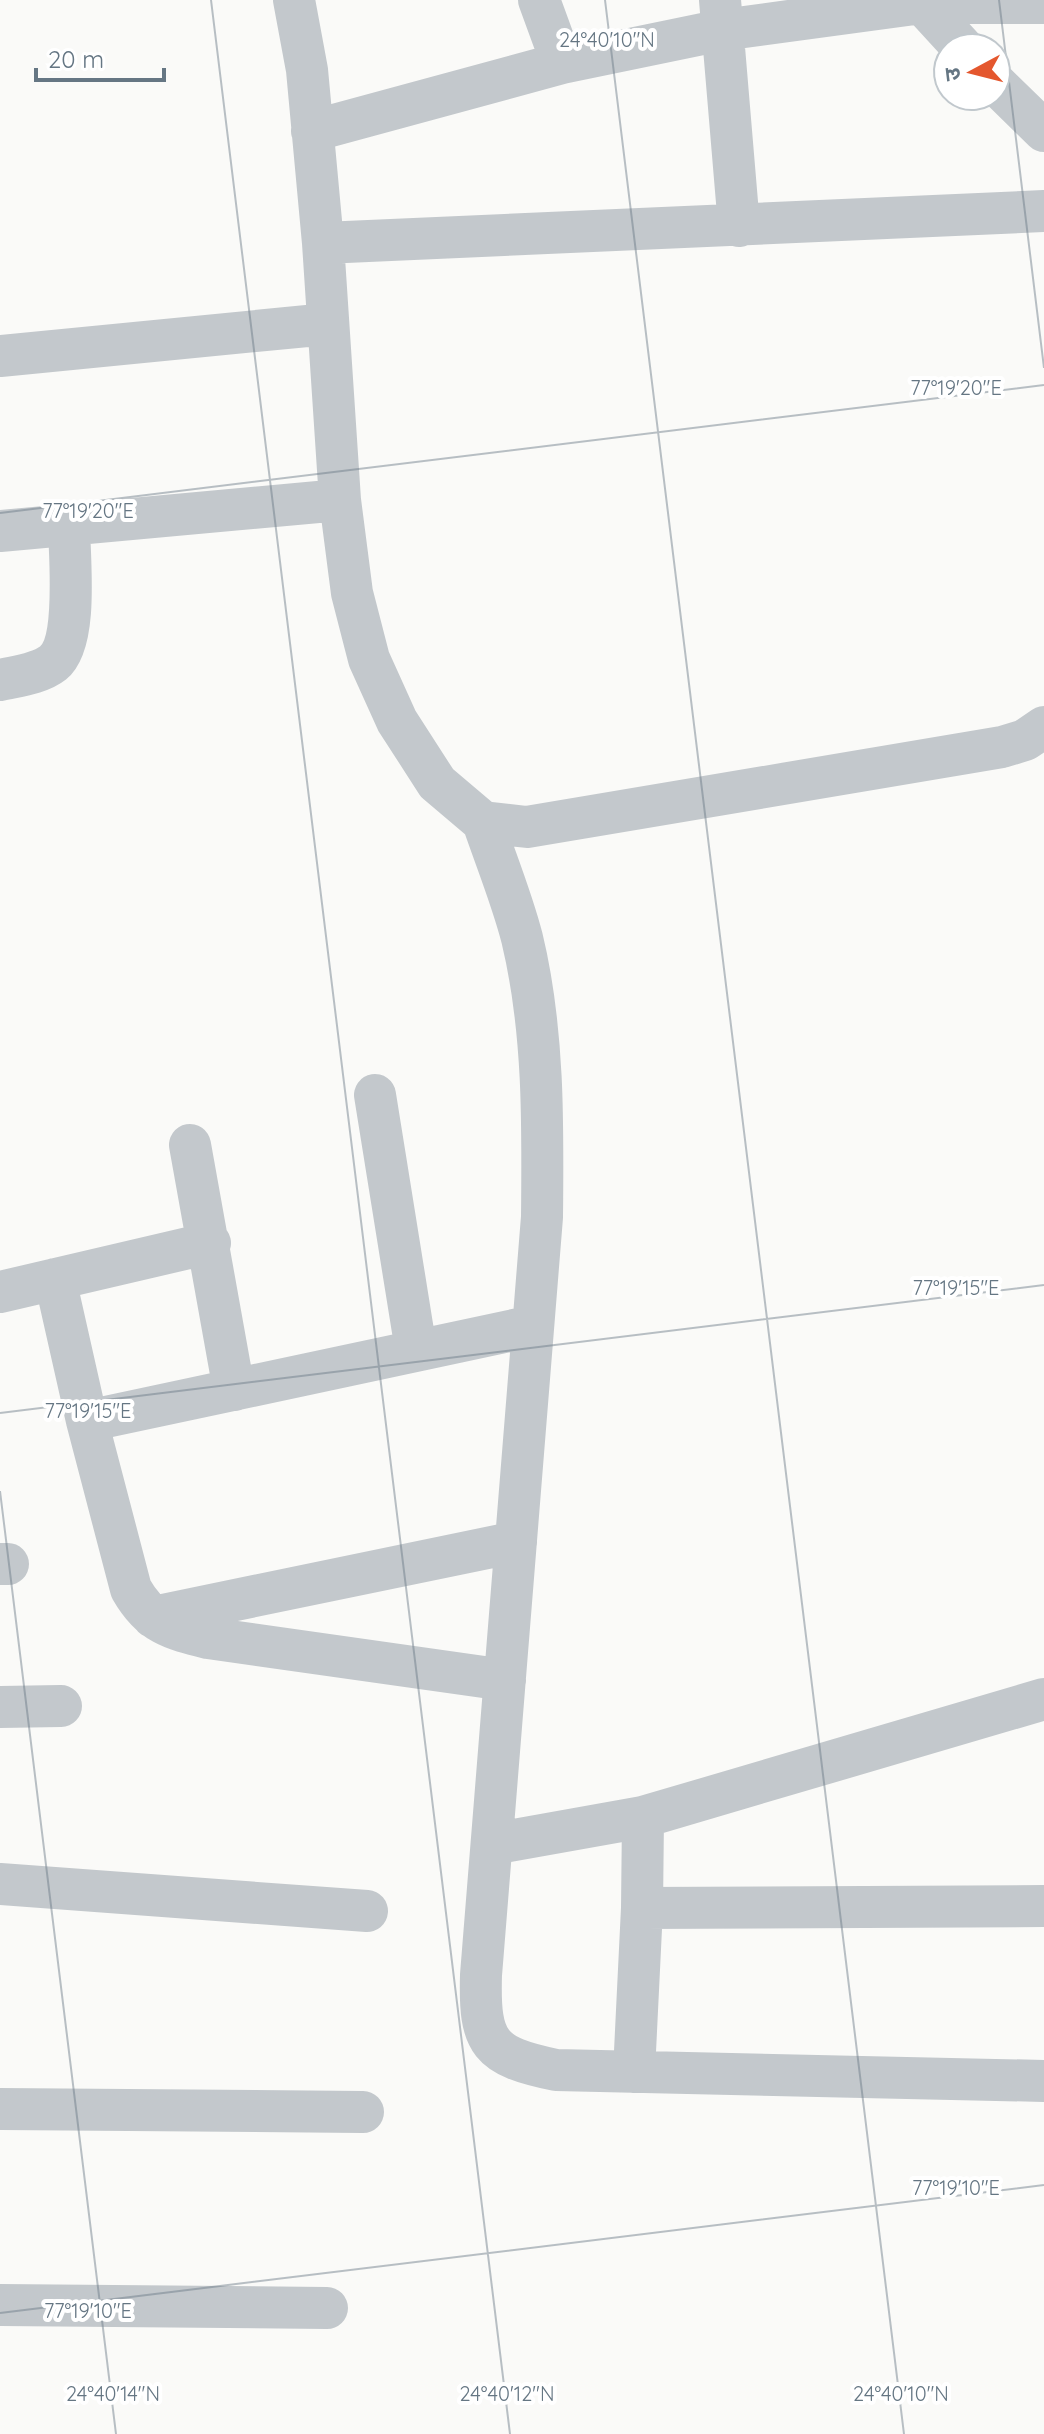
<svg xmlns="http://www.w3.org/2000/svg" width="1044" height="2434" viewBox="0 0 1044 2434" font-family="Quicksand,'Noto Sans Devanagari',sans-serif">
	<rect width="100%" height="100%" fill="#fafaf8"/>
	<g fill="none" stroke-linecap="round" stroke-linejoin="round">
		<!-- minor -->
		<path stroke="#c3c8cc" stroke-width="42" d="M 294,0 L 307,70 L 323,243 L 340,500 L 352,593 L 369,659 L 397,721 L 437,783 L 483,822 L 527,827 L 1002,747 L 1025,740 L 1044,727
			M 539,0 L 562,63
			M 720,0 L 739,226
			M 919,0 L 963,48
			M 996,84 L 1044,131
			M 312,131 L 562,63 L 722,30 L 922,3 L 1044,3
			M 323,243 L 1044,211
			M 0,356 L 328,324
			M 0,531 L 340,500
			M 0,680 C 17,676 39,674 53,663 C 79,642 69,555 69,523
			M 483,822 C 496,860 512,899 522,938 C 544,1029 543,1124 542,1217 L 481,1975 C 479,2044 489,2056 556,2070 L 1044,2081
			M 375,1095 L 416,1350
			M 190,1145 L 234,1390
			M 55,1279 L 87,1421 L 131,1589 C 151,1624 171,1629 208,1638 L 505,1680
			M 0,1292 L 210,1243
			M 87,1421 L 533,1326
			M 0,1564 L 8,1564
			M 153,1617 L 516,1542
			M 0,1707 L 61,1706
			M 492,1844 L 643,1817 L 1044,1699
			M 0,1884 L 367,1911
			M 642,1908 L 1044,1906
			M 634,2072 L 642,1908 L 643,1817
			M 0,2109 L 363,2112
			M 0,2305 L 327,2308"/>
	</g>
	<!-- ticks -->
	<path fill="none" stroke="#657683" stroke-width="2" stroke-opacity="0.45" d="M 211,0 L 510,2434M 605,0 L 904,2434M 999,0 L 1044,368M 0,513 L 1044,385M 0,1413 L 1044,1285M 0,1491 L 116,2434M 0,2313 L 1044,2185"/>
	<g font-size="20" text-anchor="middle" fill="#657683" stroke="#fff" stroke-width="8" stroke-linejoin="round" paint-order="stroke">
		<text x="607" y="47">24°40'10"N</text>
		<text x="956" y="395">77°19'20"E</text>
		<text x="88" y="518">77°19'20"E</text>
		<text x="956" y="1295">77°19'15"E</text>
		<text x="88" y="1418">77°19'15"E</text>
		<text x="956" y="2195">77°19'10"E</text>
		<text x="88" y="2318">77°19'10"E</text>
		<text x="113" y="2401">24°40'14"N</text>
		<text x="507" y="2401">24°40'12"N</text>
		<text x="901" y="2401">24°40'10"N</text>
	</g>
	<!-- north arrow -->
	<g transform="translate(972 72) rotate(263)"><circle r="38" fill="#ffffff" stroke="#c1c8cd" stroke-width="2"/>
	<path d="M0-6L14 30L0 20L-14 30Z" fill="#e4572e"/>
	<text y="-12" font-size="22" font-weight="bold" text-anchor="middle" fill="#657683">उ</text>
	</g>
	<!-- scale -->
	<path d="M36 68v12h128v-12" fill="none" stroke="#657683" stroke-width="4"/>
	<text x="48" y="68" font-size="24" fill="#657683" stroke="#ffffff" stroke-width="6" paint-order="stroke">20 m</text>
</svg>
